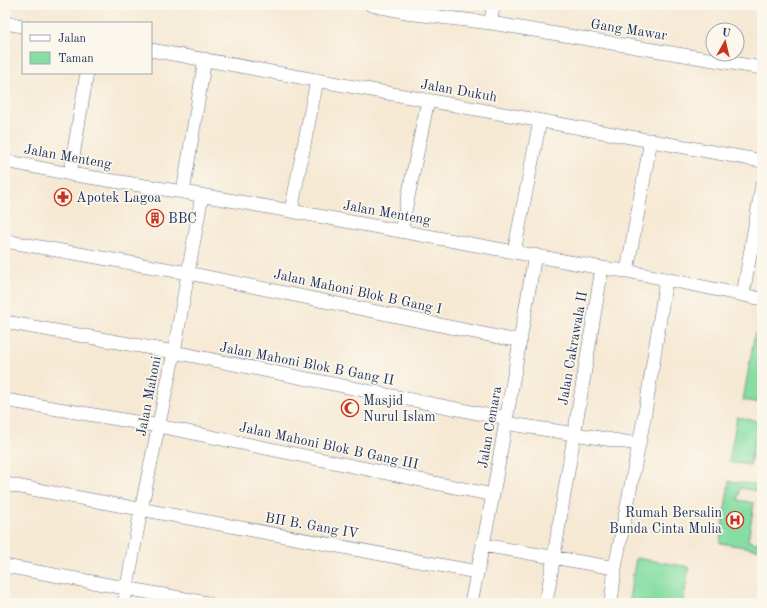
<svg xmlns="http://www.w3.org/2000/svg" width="767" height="608" viewBox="0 0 767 608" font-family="'Old Standard TT',serif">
	<rect width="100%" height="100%" fill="#fbf7ec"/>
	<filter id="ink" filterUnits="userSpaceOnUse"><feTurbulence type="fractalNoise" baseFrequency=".025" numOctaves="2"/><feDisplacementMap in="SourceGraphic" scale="8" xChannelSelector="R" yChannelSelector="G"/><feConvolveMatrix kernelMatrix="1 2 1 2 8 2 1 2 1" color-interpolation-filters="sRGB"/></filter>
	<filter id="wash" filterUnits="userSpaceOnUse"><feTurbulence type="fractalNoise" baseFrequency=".012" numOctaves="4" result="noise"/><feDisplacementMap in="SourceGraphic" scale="16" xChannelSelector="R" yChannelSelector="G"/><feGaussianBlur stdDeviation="0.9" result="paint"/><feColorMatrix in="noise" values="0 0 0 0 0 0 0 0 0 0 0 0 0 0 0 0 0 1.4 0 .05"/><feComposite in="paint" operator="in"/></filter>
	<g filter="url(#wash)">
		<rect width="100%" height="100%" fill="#f6e9d4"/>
		<!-- green -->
		<path fill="#86dea3" stroke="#508680" d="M 755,333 L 762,334 L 762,403 L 743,400 Z
			M 737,417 L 758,421 L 750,465 L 729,462 Z
			M 729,481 L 759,485 L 758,491 L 740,488 L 738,500 L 754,503 L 748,541 L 762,544 L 762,550 L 720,543 Z
			M 636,558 L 689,567 L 683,603 L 652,603 L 629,599 Z"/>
	</g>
	<g filter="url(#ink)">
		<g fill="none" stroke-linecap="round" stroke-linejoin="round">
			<defs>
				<path id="minor" d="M 371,5 L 415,14 L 491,23 L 762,68
					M 5,23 L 23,26
					M 491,23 L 493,5
					M 151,50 L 762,161
					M 5,161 L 70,174 L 183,192 L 291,211 L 602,268 L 627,271 L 762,299
					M 70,174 L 87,73
					M 183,192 L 205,59
					M 291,211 L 317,80
					M 401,231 L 428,100
					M 5,241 L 188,273 L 508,339 L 521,339
					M 514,252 L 540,121
					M 627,271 L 651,140
					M 743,295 L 762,185
					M 5,322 L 174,352 L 487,415 L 506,417
					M 5,400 L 159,426 L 493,495
					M 505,423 L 638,444
					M 5,484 L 477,572
					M 483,545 L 615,568
					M 5,566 L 207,603
					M 124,603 L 141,510 L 174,352 L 202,195
					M 471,603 L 493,495 L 535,255
					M 546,603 L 602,268
					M 611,603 L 615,568 L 645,413 L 666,280"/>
			</defs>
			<!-- minor casing -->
			<use href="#minor" stroke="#687087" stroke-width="14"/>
			<!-- minor -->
			<use href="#minor" stroke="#fff" stroke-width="13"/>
		</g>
	</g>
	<!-- icons -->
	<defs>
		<symbol id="pharmacy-ring" viewBox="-11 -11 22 22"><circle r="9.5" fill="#fbf7ec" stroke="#c8321e" stroke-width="1.5"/><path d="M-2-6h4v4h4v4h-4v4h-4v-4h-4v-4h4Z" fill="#c8321e"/></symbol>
		<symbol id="building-ring" viewBox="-11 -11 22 22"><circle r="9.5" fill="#fbf7ec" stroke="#c8321e" stroke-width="1.5"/><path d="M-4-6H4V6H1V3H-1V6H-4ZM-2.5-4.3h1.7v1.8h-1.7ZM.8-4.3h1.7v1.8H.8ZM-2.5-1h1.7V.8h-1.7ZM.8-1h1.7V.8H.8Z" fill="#c8321e"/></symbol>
		<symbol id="mosque-ring" viewBox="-11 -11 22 22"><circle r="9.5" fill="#fbf7ec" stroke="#c8321e" stroke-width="1.5"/><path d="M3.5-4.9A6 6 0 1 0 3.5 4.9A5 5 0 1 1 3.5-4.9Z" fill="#c8321e"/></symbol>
		<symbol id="hospital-ring" viewBox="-11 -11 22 22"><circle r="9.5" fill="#fbf7ec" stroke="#c8321e" stroke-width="1.5"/><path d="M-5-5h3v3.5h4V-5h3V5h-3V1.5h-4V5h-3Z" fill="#c8321e"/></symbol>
	</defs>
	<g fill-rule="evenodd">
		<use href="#pharmacy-ring" x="53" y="187" width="20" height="20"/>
		<use href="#building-ring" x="145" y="208" width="20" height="20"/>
		<use href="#mosque-ring" x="340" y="398" width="20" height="20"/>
		<use href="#hospital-ring" x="725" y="510" width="20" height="20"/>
	</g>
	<g text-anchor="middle" stroke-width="3.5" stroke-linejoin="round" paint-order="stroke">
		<!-- street labels -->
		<g font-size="14" fill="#1b2f5e" stroke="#fbf7ec">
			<text transform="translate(629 29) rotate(9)" y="5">Gang Mawar</text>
			<text transform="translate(459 90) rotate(10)" y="5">Jalan Dukuh</text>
			<text transform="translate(68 156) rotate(10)" y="5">Jalan Menteng</text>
			<text transform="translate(387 212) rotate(10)" y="5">Jalan Menteng</text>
			<text transform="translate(358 291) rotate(12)" y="5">Jalan Mahoni Blok B Gang I</text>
			<text transform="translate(572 348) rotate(-80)" y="5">Jalan Cakrawala II</text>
			<text transform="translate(307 363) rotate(11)" y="5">Jalan Mahoni Blok B Gang II</text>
			<text transform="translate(148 396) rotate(-79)" y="5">Jalan Mahoni</text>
			<text transform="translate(489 427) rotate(-80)" y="5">Jalan Cemara</text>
			<text transform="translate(329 445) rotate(12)" y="5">Jalan Mahoni Blok B Gang III</text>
			<text transform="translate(312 525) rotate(10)" y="5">BII B. Gang IV</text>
		</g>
		<!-- poi labels -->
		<g font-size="14" fill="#1b2f5e" stroke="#fbf7ec" text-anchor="start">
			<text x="76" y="202">Apotek Lagoa</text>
			<text x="168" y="223">BBC</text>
			<text x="363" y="405">Masjid<tspan x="363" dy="16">Nurul Islam</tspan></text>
			<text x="722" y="517" text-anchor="end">Rumah Bersalin<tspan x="722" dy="16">Bunda Cinta Mulia</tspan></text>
		</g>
	</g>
	<!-- margin -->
	<rect width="767" height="608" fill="none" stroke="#fbf7ec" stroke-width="20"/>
	<!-- legend -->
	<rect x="22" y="22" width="130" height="52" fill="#fbf7ec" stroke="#a1a7b3"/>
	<rect x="30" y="35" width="20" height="6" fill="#ffffff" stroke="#a1a7b3"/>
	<text x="58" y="42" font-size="12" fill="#1b2f5e">Jalan</text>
	<rect x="30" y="52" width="20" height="12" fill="#86dea3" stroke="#a1a7b3"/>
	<text x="58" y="62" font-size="12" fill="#1b2f5e">Taman</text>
	<!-- north arrow -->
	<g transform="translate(725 42) rotate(8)"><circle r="19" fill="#fbf7ec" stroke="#a1a7b3"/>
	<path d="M0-3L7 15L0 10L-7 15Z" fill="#c8321e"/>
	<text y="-6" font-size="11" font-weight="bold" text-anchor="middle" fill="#1b2f5e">U</text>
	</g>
</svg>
